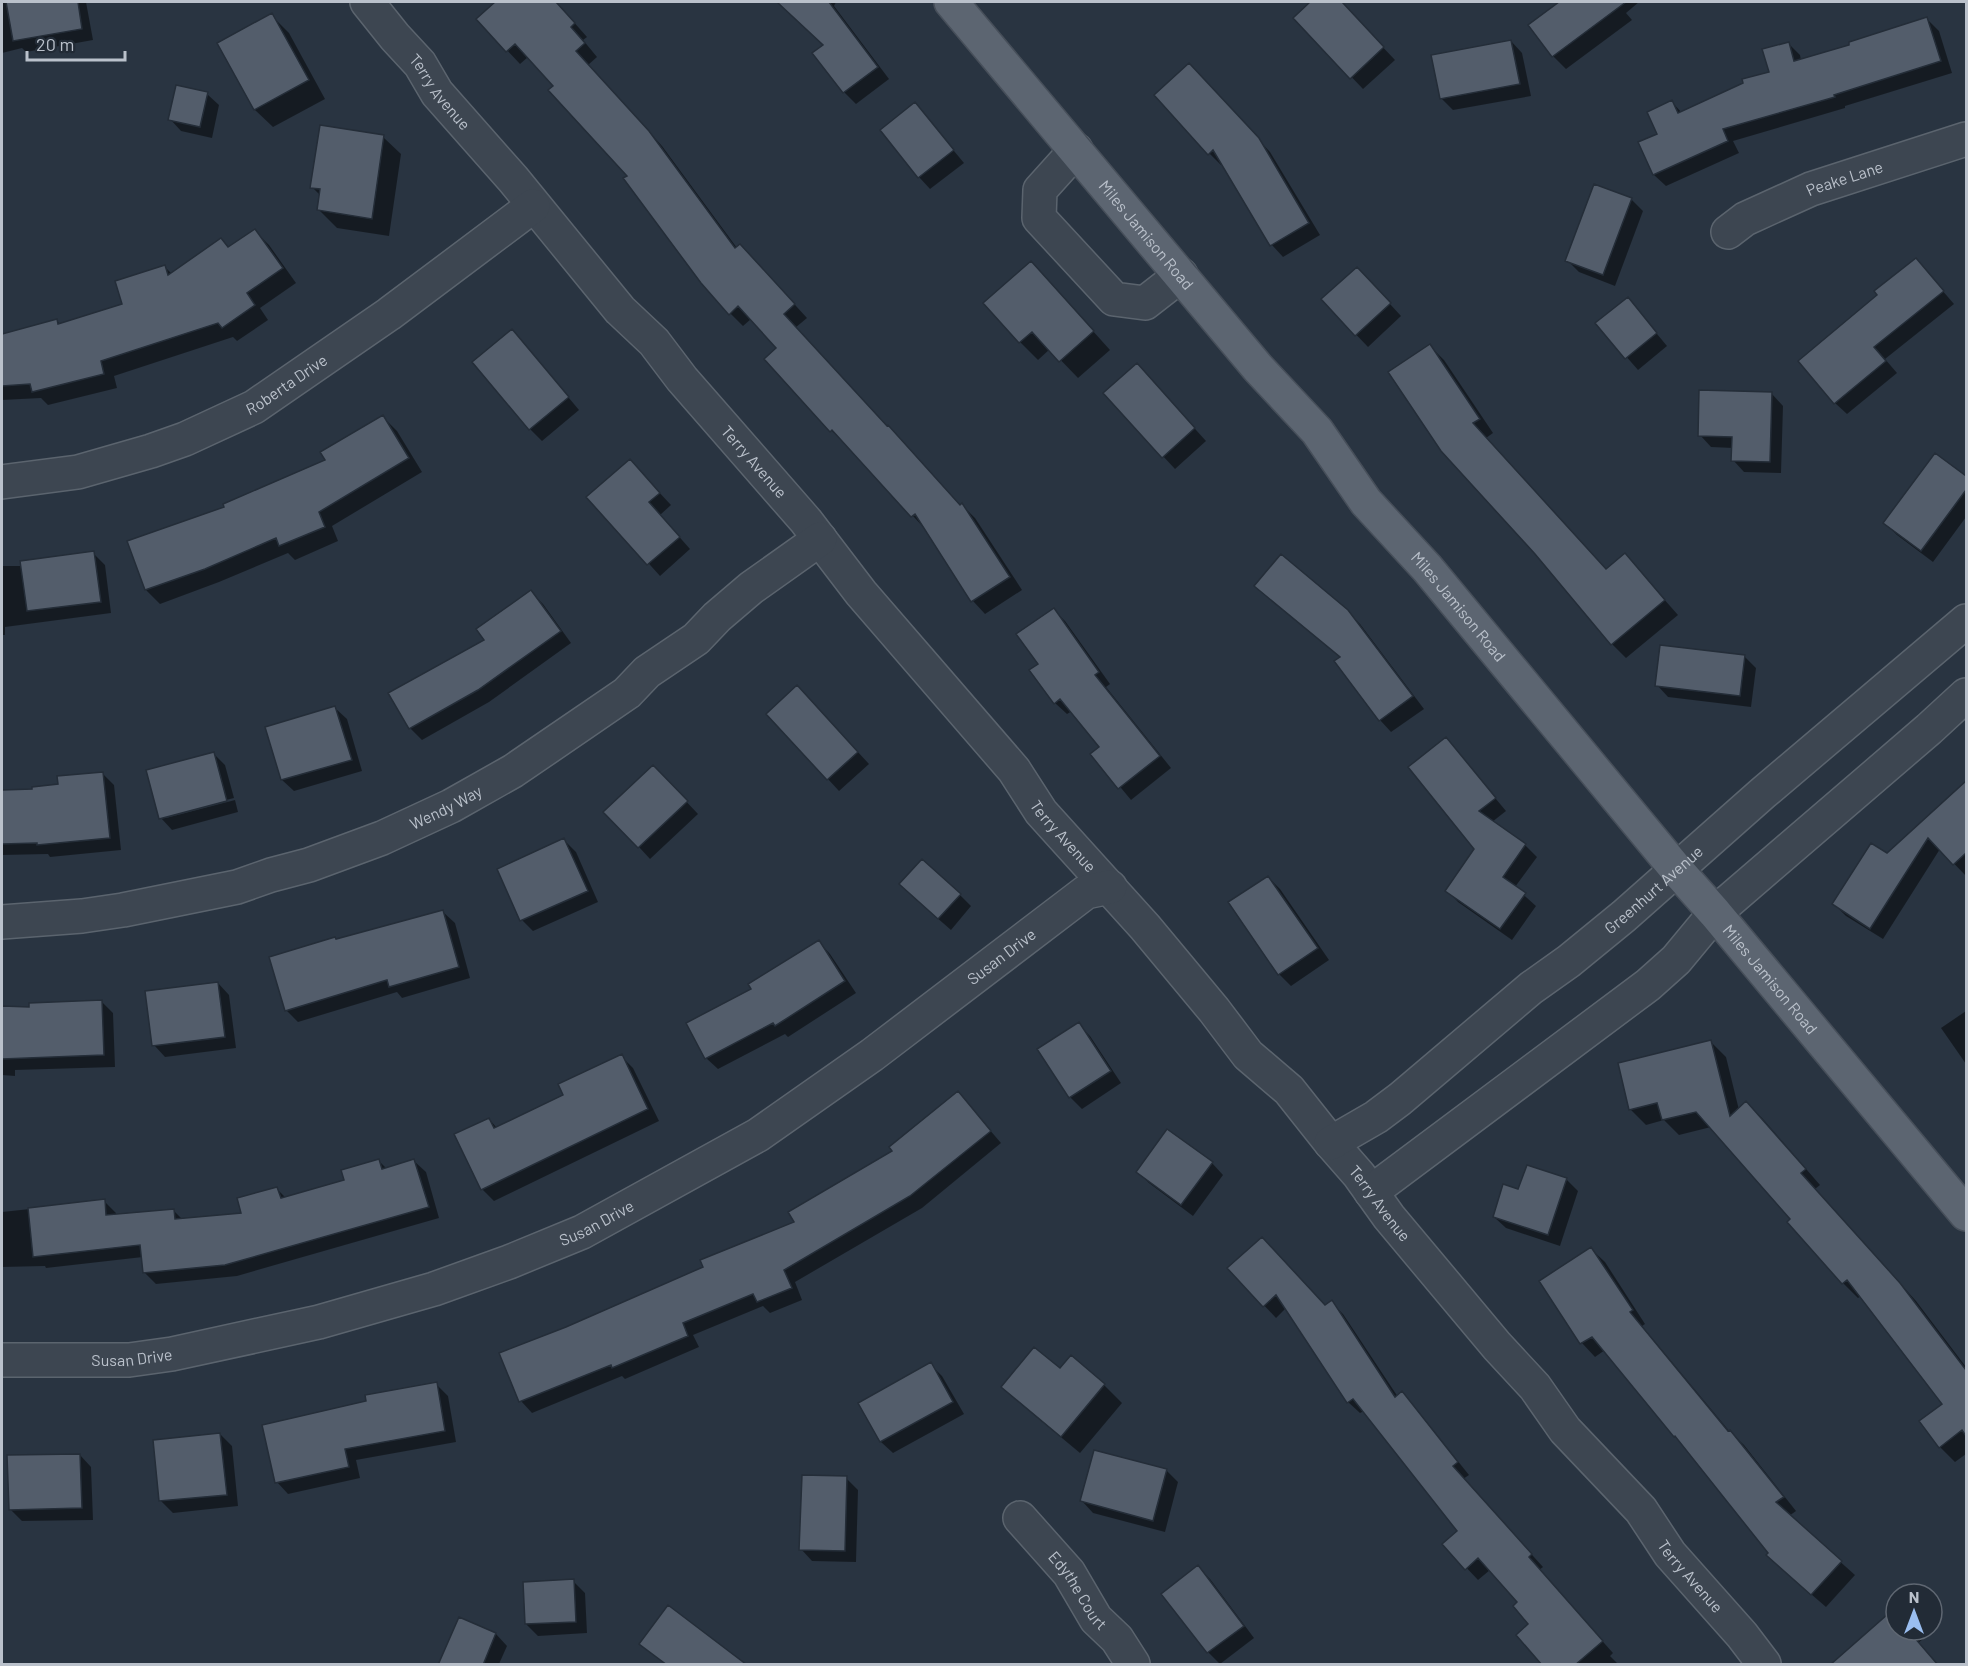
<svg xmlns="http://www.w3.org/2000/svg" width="1968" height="1666" viewBox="0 0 1968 1666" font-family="Barlow,sans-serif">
	<rect width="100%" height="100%" fill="#293441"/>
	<!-- shadow -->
	<path fill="#0007" d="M 2,2 L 86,2 L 93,40 L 26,52 L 22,48 L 2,53 Z
		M 498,2 L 556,2 L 587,37 L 583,40 L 597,57 L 588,65 L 662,146 L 737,248 L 753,259 L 807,318 L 795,328 L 961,506 L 962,505 L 975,518 L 1022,590 L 985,614 L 973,601 L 925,529 L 845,442 L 844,443 L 831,430 L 778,348 L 751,319 L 743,326 L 730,313 L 629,176 L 555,87 L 528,57 L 520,64 L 478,19 Z
		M 779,2 L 836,2 L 834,6 L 889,79 L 856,104 L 844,92 L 814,53 L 825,45 Z
		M 1313,2 L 1340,2 L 1395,60 L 1363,89 L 1295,18 Z
		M 1561,2 L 1639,2 L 1626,13 L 1632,20 L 1566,69 L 1553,56 L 1530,25 Z
		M 271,15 L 289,33 L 325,99 L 273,127 L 255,110 L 219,44 Z
		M 1927,19 L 1939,31 L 1952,73 L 1845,106 L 1845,108 L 1733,141 L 1739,153 L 1666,186 L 1654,175 L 1640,143 L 1659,134 L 1672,102 L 1682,113 L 1770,73 L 1788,43 L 1800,55 L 1801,60 L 1851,46 Z
		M 1511,41 L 1522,53 L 1531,96 L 1453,110 L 1441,98 Z
		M 1201,77 L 1270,152 L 1320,235 L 1283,257 L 1272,245 L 1223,163 L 1221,165 L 1209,153 Z
		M 207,94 L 219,105 L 212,138 L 181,131 L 170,119 Z
		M 915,104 L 964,163 L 930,189 L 919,177 Z
		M 383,137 L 401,154 L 389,236 L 337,228 L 319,210 L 321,196 L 312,187 Z
		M 1631,199 L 1643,211 L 1615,286 L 1579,272 L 1567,260 Z
		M 255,231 L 269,245 L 296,283 L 260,308 L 268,320 L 237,341 L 233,337 L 114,376 L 117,388 L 48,405 L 41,398 L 2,400 L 2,336 L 57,321 L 61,325 L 124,305 L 165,267 L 172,274 L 221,240 L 230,248 Z
		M 1916,260 L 1954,304 L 1885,359 L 1897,373 L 1847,414 L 1835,403 Z
		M 1368,280 L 1401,316 L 1368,347 L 1323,300 Z
		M 1048,281 L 1110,350 L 1078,378 L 1050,349 L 1038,360 L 1020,342 Z
		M 1628,299 L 1667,346 L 1638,370 L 1597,323 Z
		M 523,343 L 579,410 L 542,441 L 530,429 Z
		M 1430,346 L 1444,360 L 1493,433 L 1486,438 L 1606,570 L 1625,555 L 1678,615 L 1626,658 L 1612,644 L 1553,572 Z
		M 1148,377 L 1206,441 L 1175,469 L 1105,394 Z
		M 1772,394 L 1783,406 L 1781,473 L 1744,472 L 1733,460 L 1733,448 L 1711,447 L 1700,435 Z
		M 383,417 L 397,431 L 422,472 L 332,526 L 338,541 L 295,560 L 288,553 L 219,582 L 160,604 L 146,590 L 129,542 L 226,507 L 327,461 Z
		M 1936,455 L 1966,478 L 1966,517 L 1933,562 L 1897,535 L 1885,523 Z
		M 641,473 L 671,505 L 660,515 L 690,549 L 660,576 L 589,497 Z
		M 93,553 L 105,565 L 111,613 L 5,627 L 5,635 L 2,635 L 2,566 L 22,566 Z
		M 1256,586 L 1347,611 L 1360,624 L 1424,709 L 1391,732 L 1380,720 L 1336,662 L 1341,658 Z
		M 531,592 L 543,604 L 571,643 L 489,702 L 422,740 L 410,728 Z
		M 1054,610 L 1065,621 L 1110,684 L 1106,687 L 1171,768 L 1131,800 L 1093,754 L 1102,747 L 1072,711 L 1067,714 L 1055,703 L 1040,664 Z
		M 1744,656 L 1756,668 L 1751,707 L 1668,697 L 1657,685 Z
		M 809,699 L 869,764 L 839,791 L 768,714 Z
		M 335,708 L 347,719 L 362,771 L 294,791 L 282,780 L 267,728 Z
		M 1446,739 L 1506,811 L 1492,822 L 1525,845 L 1537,857 L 1515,887 L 1536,906 L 1512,940 L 1458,902 L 1447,890 L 1476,849 Z
		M 214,754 L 225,765 L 234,798 L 166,815 L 166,818 L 235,800 L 238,812 L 172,830 L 161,818 Z
		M 102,773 L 114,785 L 121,850 L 50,857 L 48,854 L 2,855 L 2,791 L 34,791 Z
		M 665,779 L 698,814 L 650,859 L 639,847 Z
		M 1966,784 L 1966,876 L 1940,849 L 1883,939 L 1846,916 L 1834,904 Z
		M 564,840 L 576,852 L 598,902 L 533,931 L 522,920 Z
		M 1268,877 L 1280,889 L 1329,960 L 1291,986 L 1279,974 Z
		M 960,895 L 971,906 L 951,930 L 912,896 Z
		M 443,912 L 455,923 L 470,978 L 402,998 L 397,992 L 298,1022 L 286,1010 Z
		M 819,942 L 830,954 L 856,993 L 788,1037 L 785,1034 L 718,1069 L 706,1058 L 753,989 Z
		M 218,983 L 229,995 L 236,1048 L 165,1057 L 154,1045 Z
		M 101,1001 L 113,1013 L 115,1067 L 15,1070 L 15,1076 L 2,1075 L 2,1008 L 31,1008 Z
		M 1966,1011 L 1966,1064 L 1941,1028 Z
		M 1078,1024 L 1090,1036 L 1121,1083 L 1082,1109 L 1070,1097 Z
		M 1711,1042 L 1726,1057 L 1739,1110 L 1746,1103 L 1762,1118 L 1820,1185 L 1815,1189 L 1916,1301 L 1966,1367 L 1966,1454 L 1955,1462 L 1940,1447 L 1944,1404 L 1861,1296 L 1858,1298 L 1843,1283 L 1792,1220 L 1711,1127 L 1679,1135 L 1664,1120 L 1646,1125 L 1630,1109 Z
		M 621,1056 L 633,1068 L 659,1121 L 494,1201 L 482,1189 L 489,1119 L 497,1128 L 565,1096 Z
		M 958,1093 L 1001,1143 L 922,1208 L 795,1282 L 802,1300 L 770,1313 L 763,1306 L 693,1335 L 699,1347 L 625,1379 L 622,1376 L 532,1413 L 521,1401 L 501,1354 L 567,1329 L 705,1268 L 796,1223 L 894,1152 Z
		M 379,1161 L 387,1169 L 414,1161 L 426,1172 L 439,1218 L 237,1276 L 156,1284 L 144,1272 L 143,1257 L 46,1268 L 45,1266 L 2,1267 L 2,1212 L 104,1201 L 116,1213 L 116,1216 L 174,1211 L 182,1219 L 243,1214 L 277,1189 L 286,1198 L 346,1181 Z
		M 1212,1163 L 1223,1175 L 1193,1216 L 1149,1183 L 1138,1172 Z
		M 1566,1179 L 1578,1191 L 1560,1246 L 1506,1228 L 1494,1217 L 1519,1191 Z
		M 1591,1249 L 1605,1262 L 1645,1324 L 1642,1326 L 1730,1432 L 1744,1445 L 1796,1511 L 1789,1516 L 1855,1575 L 1826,1607 L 1782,1569 L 1685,1446 L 1605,1350 L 1595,1357 L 1582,1343 L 1541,1282 Z
		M 1229,1268 L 1325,1306 L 1331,1302 L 1343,1314 L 1398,1397 L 1402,1393 L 1413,1405 L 1469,1475 L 1463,1479 L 1543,1567 L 1539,1570 L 1613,1653 L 1610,1656 L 1618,1664 L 1544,1664 L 1530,1625 L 1519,1602 L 1490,1570 L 1478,1580 L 1445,1545 L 1459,1531 L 1364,1411 L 1360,1413 L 1348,1402 L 1286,1308 L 1276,1318 Z
		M 930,1364 L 942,1376 L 964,1414 L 893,1453 L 881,1442 L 860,1403 Z
		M 1060,1370 L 1104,1385 L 1122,1403 L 1080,1453 L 1021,1404 L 1003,1387 Z
		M 436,1384 L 448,1396 L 456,1442 L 356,1460 L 360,1478 L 288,1494 L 277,1482 L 368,1402 Z
		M 220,1434 L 232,1446 L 238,1506 L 173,1513 L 161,1501 Z
		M 1095,1451 L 1167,1471 L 1178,1482 L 1165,1532 L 1093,1513 L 1082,1501 Z
		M 80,1455 L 91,1467 L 93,1520 L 22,1521 L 10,1509 Z
		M 846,1478 L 858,1490 L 856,1562 L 812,1561 L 801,1549 Z
		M 1198,1567 L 1210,1579 L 1254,1638 L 1220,1664 L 1208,1652 L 1163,1594 Z
		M 573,1581 L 585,1593 L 587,1633 L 538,1636 L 526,1624 Z
		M 1896,1609 L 1896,1630 L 1924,1630 L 1928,1635 L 1918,1643 L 1938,1664 L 1856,1664 Z
		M 460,1619 L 496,1634 L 507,1646 L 499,1664 L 440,1664 Z"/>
	<!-- building -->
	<path fill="#535d6b" stroke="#242d38" stroke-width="1.5" d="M 6,2 L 78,2 L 82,29 L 13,41 Z
		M 495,2 L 556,2 L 575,23 L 571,27 L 585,43 L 576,51 L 649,131 L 735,248 L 740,244 L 795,304 L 784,314 L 887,426 L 888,425 L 960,505 L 962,503 L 1010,577 L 971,602 L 915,514 L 911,517 L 832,430 L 830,432 L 764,359 L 776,348 L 738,306 L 729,315 L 701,283 L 623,178 L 627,176 L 548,90 L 553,86 L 515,44 L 506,52 L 476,19 Z
		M 777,2 L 829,2 L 878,67 L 843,93 L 812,53 L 823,45 Z
		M 1310,2 L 1342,2 L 1384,47 L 1350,79 L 1293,18 Z
		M 1559,2 L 1626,2 L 1552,57 L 1528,25 Z
		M 272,13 L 309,80 L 254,110 L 217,43 Z
		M 1927,17 L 1941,61 L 1834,95 L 1835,97 L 1723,129 L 1728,141 L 1653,175 L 1638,142 L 1657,134 L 1647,112 L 1672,100 L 1678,113 L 1743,83 L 1742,79 L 1769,72 L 1762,49 L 1789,42 L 1794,61 L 1849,45 L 1849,42 Z
		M 1511,40 L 1520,84 L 1440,99 L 1431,55 Z
		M 1189,63 L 1259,138 L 1309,223 L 1270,246 L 1213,150 L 1208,155 L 1154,95 Z
		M 176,85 L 208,92 L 200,127 L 168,120 Z
		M 915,102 L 954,150 L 918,178 L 880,130 Z
		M 320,125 L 384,135 L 372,219 L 317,210 L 320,189 L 310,188 Z
		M 1594,184 L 1632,198 L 1603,275 L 1565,261 Z
		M 255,229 L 283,268 L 247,293 L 255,305 L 222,328 L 218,323 L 101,361 L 104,374 L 32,392 L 30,384 L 2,386 L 2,334 L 57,319 L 58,324 L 122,304 L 115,281 L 165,265 L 168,275 L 221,238 L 228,247 Z
		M 1916,258 L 1944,291 L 1874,347 L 1886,361 L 1834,404 L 1798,361 L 1877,295 L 1874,291 Z
		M 1031,261 L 1094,331 L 1059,362 L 1032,332 L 1019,343 L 983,303 Z
		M 1357,267 L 1391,303 L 1355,336 L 1321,299 Z
		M 1628,297 L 1657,333 L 1625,359 L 1595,323 Z
		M 512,329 L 569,397 L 529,430 L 472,362 Z
		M 1430,344 L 1480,419 L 1473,423 L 1606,569 L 1625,553 L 1665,600 L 1611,645 L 1535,554 L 1441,451 L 1388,372 Z
		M 1137,363 L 1195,428 L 1162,458 L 1103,393 Z
		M 1699,390 L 1772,392 L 1770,462 L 1731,461 L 1732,437 L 1698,436 Z
		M 383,415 L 409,458 L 319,512 L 325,527 L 279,546 L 276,538 L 205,569 L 145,590 L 127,541 L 224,507 L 223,504 L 325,460 L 320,452 Z
		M 1935,453 L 1966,476 L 1966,490 L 1921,551 L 1883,523 Z
		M 630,459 L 660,493 L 649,502 L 680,537 L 647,565 L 586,497 Z
		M 94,551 L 101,602 L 27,611 L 20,561 Z
		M 1281,554 L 1348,610 L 1413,696 L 1379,721 L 1334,661 L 1340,657 L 1254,586 Z
		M 531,590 L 561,631 L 478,690 L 409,729 L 388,693 L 484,640 L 476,629 Z
		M 1054,608 L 1099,672 L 1095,675 L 1160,756 L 1118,789 L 1090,754 L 1099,747 L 1060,699 L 1054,704 L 1029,670 L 1038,664 L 1016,634 Z
		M 1660,645 L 1745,655 L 1740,696 L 1655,686 Z
		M 797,685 L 858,752 L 827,780 L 766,714 Z
		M 335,706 L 352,760 L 281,780 L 265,727 Z
		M 1446,737 L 1496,798 L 1479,811 L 1526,844 L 1503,877 L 1526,893 L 1500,929 L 1445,891 L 1474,849 L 1408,767 Z
		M 214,752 L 227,801 L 159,819 L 146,770 Z
		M 653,765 L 688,801 L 638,848 L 603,812 Z
		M 103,772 L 110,838 L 37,845 L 37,843 L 2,844 L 2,790 L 32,789 L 32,787 L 58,784 L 57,776 Z
		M 1966,781 L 1966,853 L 1953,865 L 1928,838 L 1870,929 L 1832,904 L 1871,843 L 1887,853 Z
		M 564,838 L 588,891 L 520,921 L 497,869 Z
		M 922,859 L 961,894 L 938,919 L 899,884 Z
		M 1268,876 L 1318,948 L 1278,975 L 1228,902 Z
		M 443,910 L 459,967 L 389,987 L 387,980 L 285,1011 L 269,957 L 335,937 L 336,939 Z
		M 819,940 L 845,981 L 775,1026 L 773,1023 L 705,1059 L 686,1023 L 751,989 L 748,984 Z
		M 218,982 L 225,1037 L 152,1046 L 145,991 Z
		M 102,1000 L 104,1055 L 2,1059 L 2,1006 L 29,1007 L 29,1003 Z
		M 1079,1022 L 1111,1071 L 1069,1098 L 1037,1049 Z
		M 1711,1040 L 1730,1116 L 1746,1101 L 1806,1169 L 1801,1173 L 1900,1283 L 1966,1370 L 1966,1436 L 1962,1430 L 1939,1448 L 1919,1421 L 1942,1404 L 1847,1280 L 1842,1284 L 1787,1222 L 1790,1219 L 1696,1112 L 1662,1120 L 1657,1103 L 1629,1110 L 1618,1063 Z
		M 622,1054 L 648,1109 L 481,1190 L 454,1134 L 489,1118 L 494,1128 L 563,1095 L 558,1084 Z
		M 958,1091 L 991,1131 L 910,1196 L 784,1270 L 792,1288 L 757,1302 L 753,1294 L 683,1323 L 688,1336 L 612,1368 L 611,1365 L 519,1402 L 499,1353 L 566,1327 L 703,1267 L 700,1260 L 794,1222 L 788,1212 L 892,1151 L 889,1147 Z
		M 1167,1129 L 1213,1162 L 1181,1205 L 1136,1172 Z
		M 379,1159 L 382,1169 L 414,1159 L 429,1207 L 225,1265 L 143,1273 L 140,1245 L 33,1257 L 28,1208 L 105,1199 L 106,1215 L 174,1209 L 175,1219 L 241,1213 L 237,1198 L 277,1187 L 281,1198 L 344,1180 L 341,1170 Z
		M 1527,1165 L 1567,1178 L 1548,1235 L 1493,1217 L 1503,1184 L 1518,1189 Z
		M 1262,1237 L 1325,1305 L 1332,1300 L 1395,1397 L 1402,1391 L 1458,1462 L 1453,1466 L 1532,1554 L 1529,1557 L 1603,1641 L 1575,1665 L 1542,1665 L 1516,1635 L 1528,1624 L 1513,1606 L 1517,1602 L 1478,1558 L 1465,1570 L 1442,1544 L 1457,1531 L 1353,1399 L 1347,1403 L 1276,1295 L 1263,1307 L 1227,1268 Z
		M 1591,1247 L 1633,1310 L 1630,1312 L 1728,1431 L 1730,1430 L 1784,1497 L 1776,1502 L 1842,1561 L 1811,1595 L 1766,1555 L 1768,1553 L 1675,1436 L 1674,1437 L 1592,1337 L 1580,1344 L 1539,1281 Z
		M 1034,1347 L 1060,1368 L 1071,1355 L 1105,1384 L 1061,1437 L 1001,1387 Z
		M 931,1362 L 953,1402 L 880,1442 L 858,1403 Z
		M 437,1382 L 445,1431 L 345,1449 L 349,1467 L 275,1483 L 262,1425 L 366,1401 L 365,1395 Z
		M 220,1433 L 227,1495 L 159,1501 L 153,1440 Z
		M 1094,1450 L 1167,1469 L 1153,1521 L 1080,1501 Z
		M 80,1454 L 82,1508 L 9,1510 L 7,1455 Z
		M 802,1475 L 847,1476 L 845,1551 L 799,1550 Z
		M 1198,1565 L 1244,1626 L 1207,1653 L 1161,1594 Z
		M 574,1579 L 576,1622 L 525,1624 L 523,1582 Z
		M 668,1605 L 747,1665 L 667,1665 L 639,1644 Z
		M 1896,1607 L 1896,1630 L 1908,1630 L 1938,1665 L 1830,1665 Z
		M 459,1617 L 496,1633 L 483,1665 L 438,1665 Z"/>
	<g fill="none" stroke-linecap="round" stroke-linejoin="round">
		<defs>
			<g id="minor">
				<path id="s1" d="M 367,2 L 395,37 L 420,64 L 437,93 L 513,179 L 620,310 L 654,342 L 682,379 L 806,521 L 861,593 L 1014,770 L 1041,812 L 1145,927 L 1214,1010 L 1248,1055 L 1289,1090 L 1331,1143 L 1359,1175 L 1389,1217 L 1497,1346 L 1535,1387 L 1565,1430 L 1641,1510 L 1670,1554 L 1742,1635 L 1764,1664"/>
				<path d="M 1076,150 L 1040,190 L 1039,218 L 1114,299 L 1145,303 L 1181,275"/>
				<path id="s2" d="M 1728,232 L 1745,219 L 1811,189 L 1966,139"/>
				<path id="s3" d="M 2,482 L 78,472 L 151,451 L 185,439 L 254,407 L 389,314 L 533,206"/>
				<path id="s4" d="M 2,922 L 82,916 L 123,910 L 237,887 L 271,875 L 309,865 L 382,838 L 451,806 L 513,771 L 627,693 L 647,672 L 696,639 L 717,617 L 751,588 L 820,539"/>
				<path id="s5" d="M 1331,1143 L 1376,1117 L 1400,1099 L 1531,988 L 1569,961 L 1624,916 L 1763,793 L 1966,621"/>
				<path d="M 1371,1192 L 1648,985 L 1676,960 L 1715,913 L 1929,729 L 1966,695"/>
				<path id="s6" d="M 2,1360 L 129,1360 L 172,1354 L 319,1322 L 434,1289 L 509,1262 L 582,1232 L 758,1135 L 872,1055 L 1086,892 L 1110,887"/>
				<path id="s7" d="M 1020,1518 L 1069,1573 L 1096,1619 L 1117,1639 L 1133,1664"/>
			</g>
			<g id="major">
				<path id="s8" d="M 951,2 L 1258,368 L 1317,431 L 1366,502 L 1427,568 L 1676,869 L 1715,913 L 1966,1214"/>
			</g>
		</defs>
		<!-- minor casing -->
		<use href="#minor" stroke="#5b646e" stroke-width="36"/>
		<!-- major casing -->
		<use href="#major" stroke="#474f5a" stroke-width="36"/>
		<!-- minor -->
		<use href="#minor" stroke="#3d4651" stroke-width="33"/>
		<!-- major -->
		<use href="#major" stroke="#5c6571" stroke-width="33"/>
	</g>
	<g text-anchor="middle" stroke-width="4.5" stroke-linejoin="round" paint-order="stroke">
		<!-- street labels -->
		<g font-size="16" fill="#bac1cb" stroke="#222b36">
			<text dy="6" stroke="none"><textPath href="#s1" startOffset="116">Terry Avenue</textPath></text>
			<text dy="6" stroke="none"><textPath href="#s2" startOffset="129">Peake Lane</textPath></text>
			<text dy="6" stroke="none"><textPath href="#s8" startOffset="304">Miles Jamison Road</textPath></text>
			<text dy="6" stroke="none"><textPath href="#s3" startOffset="304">Roberta Drive</textPath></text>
			<text dy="6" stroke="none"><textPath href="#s1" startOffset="602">Terry Avenue</textPath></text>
			<text dy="6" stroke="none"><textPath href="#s8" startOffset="790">Miles Jamison Road</textPath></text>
			<text dy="6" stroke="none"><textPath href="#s4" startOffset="462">Wendy Way</textPath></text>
			<text dy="6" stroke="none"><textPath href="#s1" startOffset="1088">Terry Avenue</textPath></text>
			<text dy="6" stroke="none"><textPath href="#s5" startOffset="411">Greenhurt Avenue</textPath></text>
			<text dy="6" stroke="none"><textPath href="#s6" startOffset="1102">Susan Drive</textPath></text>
			<text dy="6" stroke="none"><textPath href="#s8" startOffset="1276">Miles Jamison Road</textPath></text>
			<text dy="6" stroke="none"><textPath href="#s1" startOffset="1574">Terry Avenue</textPath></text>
			<text dy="6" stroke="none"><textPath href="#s6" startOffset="616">Susan Drive</textPath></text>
			<text dy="6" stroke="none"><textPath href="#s6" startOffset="130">Susan Drive</textPath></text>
			<text dy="6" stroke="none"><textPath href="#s1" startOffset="2060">Terry Avenue</textPath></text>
			<text dy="6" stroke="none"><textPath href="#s7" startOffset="93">Edythe Court</textPath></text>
		</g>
	</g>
	<!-- border -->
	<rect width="1968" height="1666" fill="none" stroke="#bac1cb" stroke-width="6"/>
	<!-- north arrow -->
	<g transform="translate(1914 1612)"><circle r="28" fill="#222b36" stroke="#5f6772" stroke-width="1.5"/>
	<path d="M0-4.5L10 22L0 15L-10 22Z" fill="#9abef0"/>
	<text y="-9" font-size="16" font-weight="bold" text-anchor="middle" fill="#bac1cb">N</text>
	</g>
	<!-- scale -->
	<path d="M27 51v9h98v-9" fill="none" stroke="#bac1cb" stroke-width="3"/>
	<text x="36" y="51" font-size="18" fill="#bac1cb" stroke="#222b36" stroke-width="4.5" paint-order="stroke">20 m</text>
</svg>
